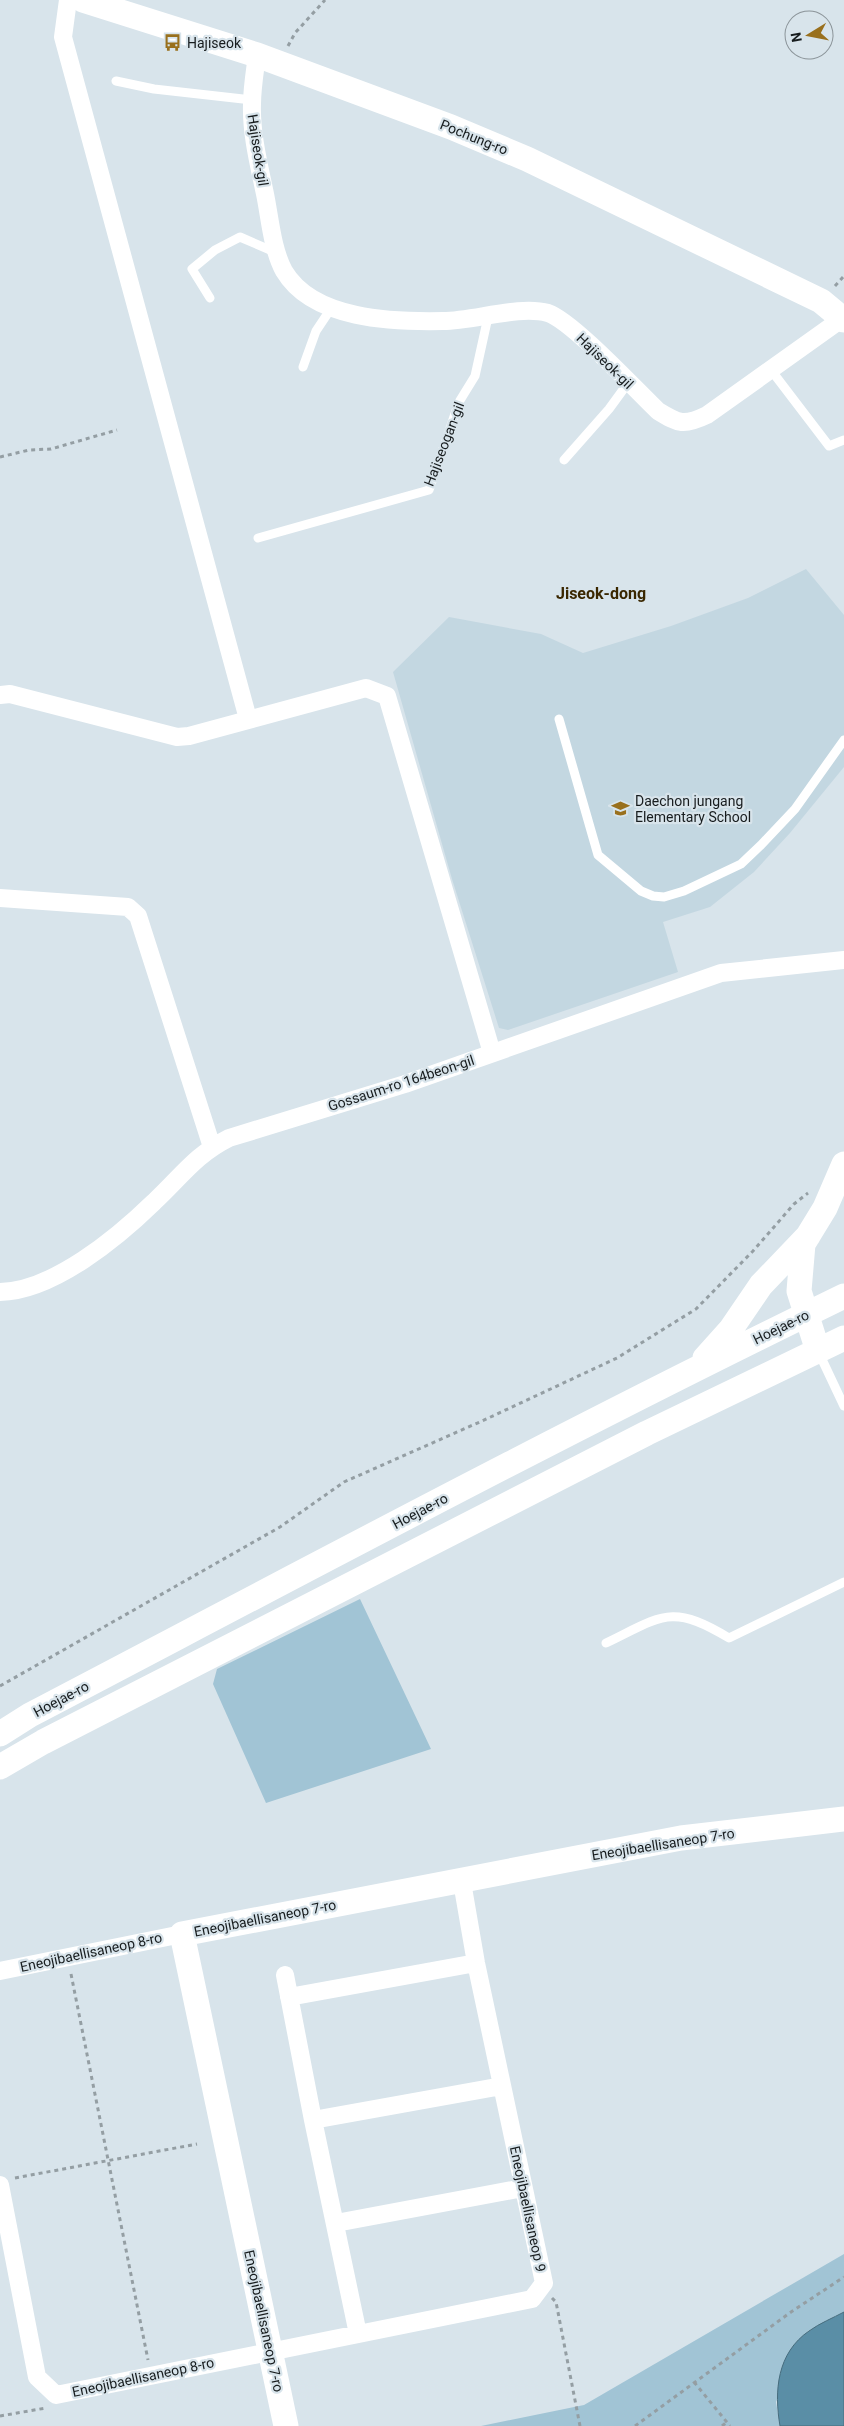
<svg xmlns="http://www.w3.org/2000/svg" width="844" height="2426" viewBox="0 0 844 2426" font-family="Roboto,sans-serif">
	<rect width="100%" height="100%" fill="#d8e4eb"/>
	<!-- built -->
	<path fill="#c3d7e1" d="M 806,569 L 844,615 L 844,767 L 790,833 L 754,872 L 710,907 L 663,922 L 678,972 L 508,1030 L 499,1028 L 452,879 L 393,672 L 449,617 L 541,634 L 583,653 L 671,626 L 748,598 Z"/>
	<!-- green -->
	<path fill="#a1c4d5" d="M 360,1599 L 431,1749 L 266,1803 L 213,1684 L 217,1669 Z
		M 844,2254 L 844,2312 L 808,2331 L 776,2402 L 780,2426 L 481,2426 L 584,2405 Z"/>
	<!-- water -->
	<path fill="#5a8ea6" stroke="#466c7d" d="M 844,2312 L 844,2426 L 780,2426 C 774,2391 777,2353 809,2331 C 820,2323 833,2318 844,2312 Z"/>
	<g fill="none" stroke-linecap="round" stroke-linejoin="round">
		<!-- path -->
		<path stroke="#949ea3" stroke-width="3" stroke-dasharray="4 4" stroke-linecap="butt" d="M 288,46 L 295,33 L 325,0
			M 835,286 L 844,276
			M 0,457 L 29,450 L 51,449 L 117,430
			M 0,1686 L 280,1527 L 344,1482 L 482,1421 L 617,1358 L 696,1309 L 753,1251 L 794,1204 L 808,1193
			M 71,1974 L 148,2360
			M 15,2178 L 197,2144
			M 552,2298 L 556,2302 L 580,2426
			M 694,2382 L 730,2426
			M 0,2416 L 46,2408
			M 635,2426 L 791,2312 L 844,2277
			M 722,2426 L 727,2422"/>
		<!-- lane -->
		<path stroke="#fff" stroke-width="9" d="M 116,81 L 154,89 L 252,100
			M 210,298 L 192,269 L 215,250 L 240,237 L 277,253
			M 303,367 L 316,331 L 332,307
			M 771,370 L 829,446 L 844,440
			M 564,460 L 609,409 L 628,383
			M 258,538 L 429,490 L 459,402 L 475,376 L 488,317
			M 559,719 L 598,855 L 641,891 L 653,896 L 664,897 L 684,891 L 741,864 L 761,845 L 795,809 L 844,740
			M 818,1351 L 844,1406
			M 606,1643 C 662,1616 671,1603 729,1638 L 844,1582"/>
		<!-- street -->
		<path stroke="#fff" stroke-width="18" d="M 68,0 L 63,37 L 248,719
			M 257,55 C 255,71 252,88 252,104 C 251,134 259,165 265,194 C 270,218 272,249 284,271 C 313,320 393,322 443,321 C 474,321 519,305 548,313 C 572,321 637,391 658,411 C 679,424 684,426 707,415 L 843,318
			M 0,695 L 10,694 L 177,737 L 189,736 L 366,688 L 387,696 L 492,1053
			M 0,898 L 128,907 L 138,916 L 212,1147
			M 0,1292 C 53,1291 117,1238 154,1202 C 181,1177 195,1155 229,1138 L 405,1084 L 721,973 L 844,960
			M 0,1971 L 182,1934
			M 285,1975 L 313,2120 L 358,2334
			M 289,1997 L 476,1963
			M 313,2120 L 502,2086
			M 0,2185 L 37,2377 L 56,2395 L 532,2299 L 544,2283 L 476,1963 L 462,1882
			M 336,2223 L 523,2188"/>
		<!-- secondary -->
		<path stroke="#fff" stroke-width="25" d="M 83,0 L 257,55 L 451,127 L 527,159 L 821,301 L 844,320
			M 818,1351 L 799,1291 L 803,1244 L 825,1208 L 844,1164
			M 705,1358 L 731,1329 L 761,1285 L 808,1236
			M 0,1734 L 30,1715 C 301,1573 570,1429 844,1296
			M 0,1767 L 43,1742 L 647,1433 L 844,1338
			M 286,2426 L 182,1934 L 681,1838 L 844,1819"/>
	</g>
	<!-- icons -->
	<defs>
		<symbol id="bus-bare" viewBox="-9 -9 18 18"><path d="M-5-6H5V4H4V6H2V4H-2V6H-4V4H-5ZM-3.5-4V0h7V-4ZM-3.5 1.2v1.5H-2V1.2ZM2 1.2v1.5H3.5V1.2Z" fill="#99701d" stroke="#d8e4eb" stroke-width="2.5" paint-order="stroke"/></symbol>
		<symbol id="school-bare" viewBox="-9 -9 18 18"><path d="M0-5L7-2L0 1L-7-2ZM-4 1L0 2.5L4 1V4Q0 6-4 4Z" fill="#99701d" stroke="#d8e4eb" stroke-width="2.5" paint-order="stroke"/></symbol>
	</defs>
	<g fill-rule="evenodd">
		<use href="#bus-bare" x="160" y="30" width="25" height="25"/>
		<use href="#school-bare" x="608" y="796" width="25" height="25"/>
	</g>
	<g text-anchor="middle" stroke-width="4.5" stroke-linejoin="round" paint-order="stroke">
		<!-- poi labels -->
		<g font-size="14" fill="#171c1e" stroke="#d8e4eb" text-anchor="start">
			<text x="187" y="48">Hajiseok</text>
			<text x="635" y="806">Daechon jungang<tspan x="635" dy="16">Elementary School</tspan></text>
		</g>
		<!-- street labels -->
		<g font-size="14" fill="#171c1e" stroke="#d8e4eb">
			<text transform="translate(474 137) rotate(22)" y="5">Pochung-ro</text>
			<text transform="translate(258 150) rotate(81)" y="5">Hajiseok-gil</text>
			<text transform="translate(605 361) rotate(44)" y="5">Hajiseok-gil</text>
			<text transform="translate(444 444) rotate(-69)" y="5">Hajiseogan-gil</text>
			<text transform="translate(401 1083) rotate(-18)" y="5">Gossaum-ro 164beon-gil</text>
			<text transform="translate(781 1327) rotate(-26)" y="5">Hoejae-ro</text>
			<text transform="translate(420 1511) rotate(-28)" y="5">Hoejae-ro</text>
			<text transform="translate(61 1699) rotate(-28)" y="5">Hoejae-ro</text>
			<text transform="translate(663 1844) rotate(-9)" y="5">Eneojibaellisaneop 7-ro</text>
			<text transform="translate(265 1918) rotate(-11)" y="5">Eneojibaellisaneop 7-ro</text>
			<text transform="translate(91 1952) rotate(-12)" y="5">Eneojibaellisaneop 8-ro</text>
			<text transform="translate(528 2209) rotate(78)" y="5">Eneojibaellisaneop 9</text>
			<text transform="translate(264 2321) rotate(78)" y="5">Eneojibaellisaneop 7-ro</text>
			<text transform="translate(143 2377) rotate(-12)" y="5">Eneojibaellisaneop 8-ro</text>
		</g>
		<!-- quarter labels -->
		<g font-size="16" font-weight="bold" fill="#3a2700" stroke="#d8e4eb">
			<text x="601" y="599">Jiseok-dong</text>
		</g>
	</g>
	<!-- north arrow -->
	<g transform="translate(809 35) rotate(260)"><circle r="24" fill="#d8e4eb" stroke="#8b9499"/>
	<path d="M0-4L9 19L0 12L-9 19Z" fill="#99701d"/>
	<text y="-8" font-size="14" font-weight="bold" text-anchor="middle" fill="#171c1e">N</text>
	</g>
</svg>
